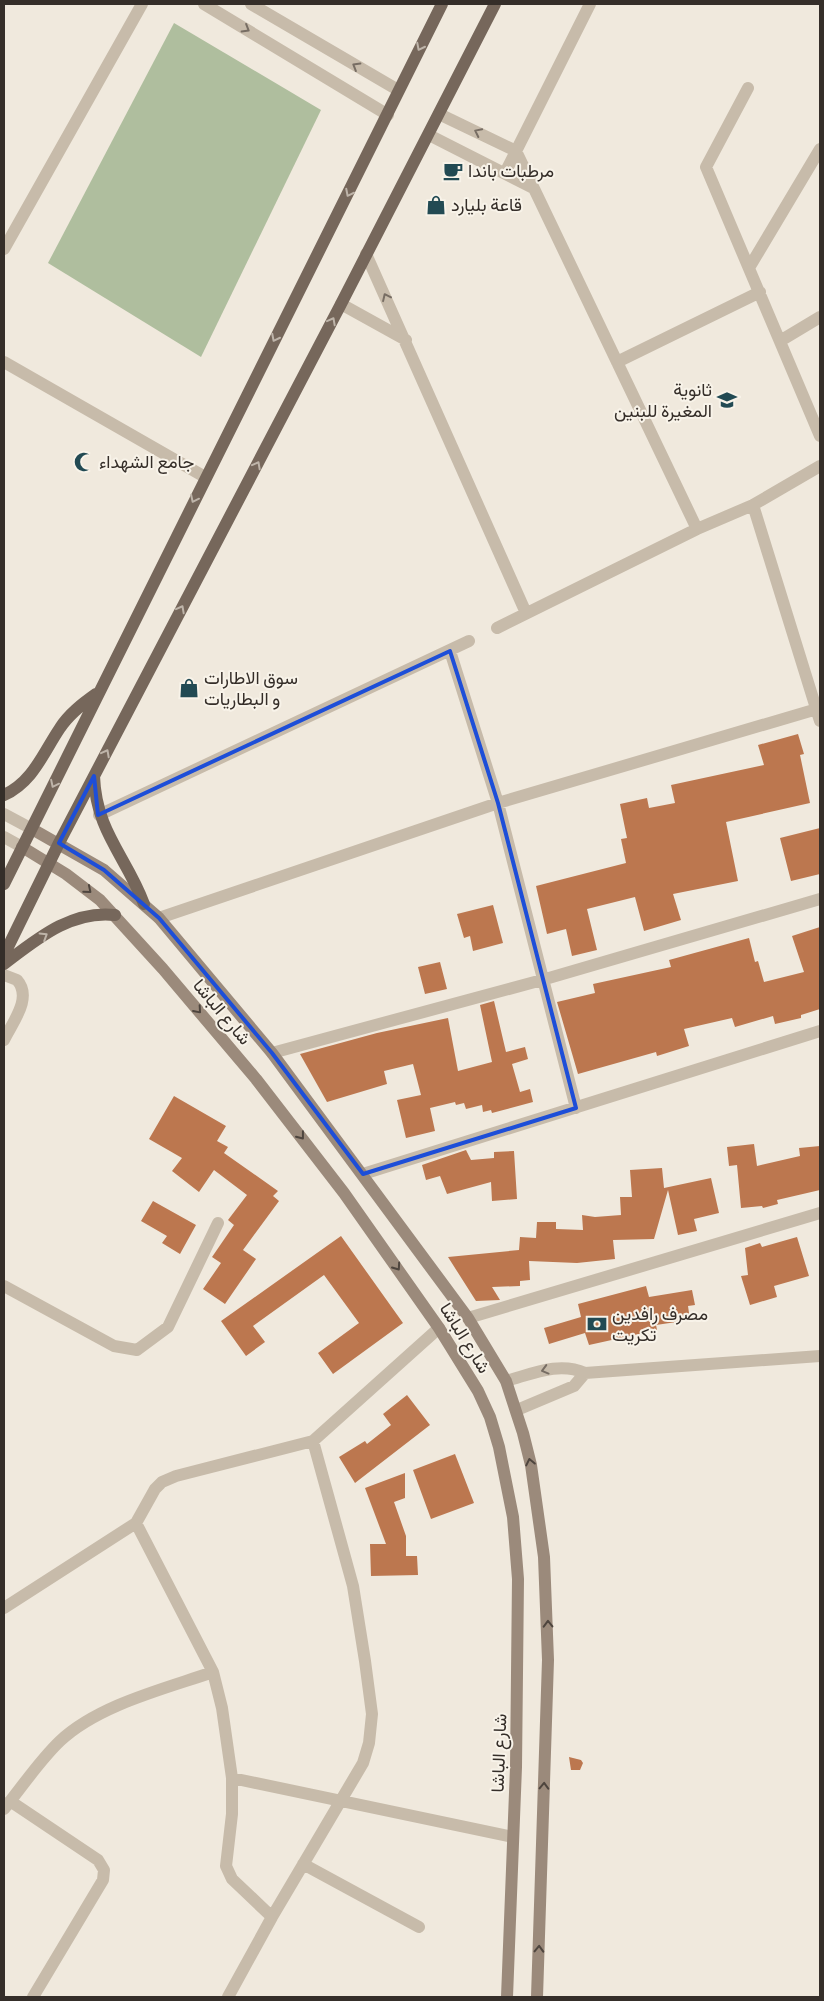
<svg xmlns="http://www.w3.org/2000/svg" width="824" height="2001" viewBox="0 0 824 2001" font-family="Barlow,Vazirmatn,sans-serif">
	<rect width="100%" height="100%" fill="#f0e9dd"/>
	<!-- green -->
	<path fill="#afbe9e" d="M 174,23 L 321,110 L 201,357 L 48,263 Z"/>
	<!-- building -->
	<path fill="#bc774f" d="M 798,734 L 804,754 L 800,755 L 810,803 L 726,822 L 738,881 L 673,894 L 681,920 L 644,931 L 635,897 L 587,909 L 597,950 L 572,956 L 566,929 L 547,934 L 536,886 L 626,863 L 621,839 L 627,838 L 620,804 L 647,798 L 649,808 L 675,803 L 671,785 L 764,765 L 758,745 Z
		M 820,828 L 820,874 L 791,881 L 780,838 Z
		M 493,905 L 503,943 L 473,951 L 470,936 L 464,938 L 457,914 Z
		M 820,927 L 820,1009 L 801,1015 L 801,1018 L 775,1024 L 773,1016 L 735,1027 L 732,1018 L 684,1029 L 689,1046 L 657,1056 L 656,1052 L 578,1074 L 557,1002 L 595,993 L 593,984 L 671,967 L 669,960 L 749,938 L 755,962 L 758,961 L 764,982 L 804,972 L 792,936 Z
		M 440,962 L 447,989 L 425,994 L 418,967 Z
		M 494,1001 L 506,1052 L 525,1047 L 528,1059 L 512,1064 L 520,1092 L 530,1089 L 533,1102 L 492,1113 L 491,1110 L 483,1112 L 482,1105 L 466,1109 L 464,1103 L 456,1105 L 455,1102 L 430,1108 L 435,1131 L 406,1138 L 397,1100 L 421,1095 L 413,1064 L 384,1071 L 387,1084 L 327,1102 L 300,1054 L 377,1033 L 448,1018 L 458,1071 L 492,1062 L 480,1005 Z
		M 174,1096 L 226,1126 L 217,1141 L 228,1147 L 224,1153 L 278,1191 L 273,1196 L 279,1201 L 243,1250 L 256,1259 L 225,1304 L 203,1289 L 221,1263 L 212,1257 L 234,1225 L 228,1220 L 247,1195 L 214,1170 L 199,1192 L 172,1171 L 182,1158 L 149,1139 Z
		M 754,1144 L 757,1166 L 800,1156 L 799,1148 L 820,1146 L 820,1190 L 777,1200 L 778,1204 L 763,1208 L 762,1206 L 741,1208 L 737,1165 L 729,1166 L 727,1147 Z
		M 466,1150 L 471,1160 L 494,1158 L 494,1152 L 514,1151 L 517,1199 L 492,1201 L 491,1182 L 447,1194 L 440,1176 L 426,1180 L 422,1165 Z
		M 662,1168 L 664,1188 L 711,1178 L 719,1213 L 694,1219 L 697,1231 L 678,1235 L 668,1190 L 654,1239 L 613,1240 L 615,1259 L 577,1263 L 529,1261 L 530,1280 L 520,1281 L 520,1286 L 492,1287 L 500,1300 L 476,1301 L 448,1257 L 519,1250 L 520,1237 L 536,1238 L 537,1222 L 556,1222 L 556,1229 L 583,1230 L 582,1215 L 595,1217 L 621,1215 L 620,1197 L 632,1197 L 630,1170 Z
		M 153,1201 L 196,1225 L 180,1254 L 162,1243 L 167,1236 L 141,1221 Z
		M 341,1236 L 403,1323 L 333,1374 L 318,1353 L 359,1323 L 324,1275 L 253,1326 L 265,1342 L 246,1356 L 221,1321 Z
		M 797,1237 L 809,1276 L 774,1286 L 777,1297 L 750,1305 L 741,1276 L 748,1275 L 745,1248 L 760,1243 L 762,1247 Z
		M 646,1286 L 649,1297 L 692,1290 L 695,1305 L 688,1306 L 690,1320 L 656,1325 L 657,1330 L 589,1345 L 585,1333 L 549,1344 L 544,1328 L 581,1317 L 578,1304 Z
		M 407,1395 L 430,1425 L 355,1483 L 339,1457 L 365,1441 L 367,1444 L 391,1425 L 383,1414 Z
		M 455,1454 L 474,1503 L 431,1519 L 413,1470 Z
		M 405,1473 L 405,1498 L 394,1502 L 406,1536 L 406,1556 L 417,1556 L 418,1575 L 371,1576 L 370,1544 L 386,1544 L 365,1488 Z
		M 569,1757 L 581,1760 L 583,1763 L 580,1770 L 571,1770 Z"/>
	<g fill="none" stroke-linecap="round" stroke-linejoin="round">
		<!-- minor -->
		<path stroke="#c7bbaa" stroke-width="12" d="M 204,4 L 388,115
			M 251,4 L 398,90
			M 748,88 L 706,167 L 820,436
			M 439,114 L 516,151 L 697,529
			M 429,135 L 533,188
			M 505,173 L 590,4
			M 4,249 L 142,4
			M 366,254 L 526,613
			M 749,268 L 820,149
			M 341,304 L 406,340
			M 780,341 L 820,317
			M 4,362 L 205,477
			M 617,362 L 760,292
			M 753,505 L 820,721
			M 497,628 L 697,529 L 753,505 L 820,466
			M 450,651 L 498,803 L 576,1108
			M 4,814 L 32,829
			M 99,815 L 469,641
			M 4,837 L 22,847
			M 159,918 L 498,803 L 817,709
			M 4,975 L 17,980 C 33,998 12,1023 4,1040
			M 272,1053 L 542,980 L 820,899
			M 363,1174 L 820,1031
			M 4,1286 L 114,1346 L 137,1350 L 168,1327 L 218,1223
			M 468,1318 L 820,1213
			M 506,1381 C 532,1374 559,1361 585,1373 L 820,1356
			M 517,1410 L 574,1386 L 585,1373
			M 136,1523 L 213,1672 L 222,1708 L 232,1778 L 232,1814 L 226,1866 L 232,1879 L 272,1917 L 228,1997
			M 4,1608 L 136,1523 L 155,1489 L 162,1482 L 176,1476 L 313,1441 L 439,1328
			M 232,1778 L 513,1837
			M 10,1801 L 98,1860 L 104,1870 L 103,1880 L 33,1997
			M 4,1809 C 22,1787 39,1761 60,1741 C 98,1705 164,1689 213,1672
			M 303,1864 L 419,1927
			M 272,1917 L 363,1763 L 369,1743 L 372,1714 L 365,1661 L 353,1586 L 313,1441"/>
		<!-- secondary -->
		<path stroke="#9b8a7b" stroke-width="12" d="M 32,829 L 104,870 L 159,918 L 272,1053 L 468,1318 L 506,1381 L 523,1433 L 531,1465 L 544,1557 L 548,1660 L 537,1997
			M 22,847 L 66,874 L 100,900 L 163,969 L 256,1079 L 344,1193 L 439,1328 L 478,1391 L 490,1417 L 499,1447 L 513,1517 L 518,1579 L 516,1767 L 507,1997"/>
		<!-- primary -->
		<path stroke="#76675b" stroke-width="12" d="M 94,776 C 96,832 126,856 144,904
			M 4,795 C 33,782 43,753 60,728 C 69,714 82,704 96,694
			M 4,884 L 442,4
			M 4,955 L 59,843 L 341,304 L 495,4
			M 4,964 C 37,939 71,910 115,915"/>
	</g>
	<!-- one-way arrows -->
	<defs><path id="oneway-chevron" d="M-2-3.5L2.5 0L-2 3.5" fill="none" stroke-width="1.6" stroke-linecap="round" stroke-linejoin="round" transform="scale(1.25)"/></defs>
	<g stroke="#776d63">
		<use href="#oneway-chevron" transform="translate(246 29) rotate(31)"/>
		<use href="#oneway-chevron" transform="translate(356 66) rotate(-149)"/>
		<use href="#oneway-chevron" transform="translate(478 132) rotate(-154)"/>
		<use href="#oneway-chevron" transform="translate(386 297) rotate(-115)"/>
		<use href="#oneway-chevron" transform="translate(545 1370) rotate(165)"/>
	</g>
	<g stroke="#beb4a9">
		<use href="#oneway-chevron" transform="translate(420 47) rotate(117)"/>
		<use href="#oneway-chevron" transform="translate(349 193) rotate(117)"/>
		<use href="#oneway-chevron" transform="translate(332 321) rotate(-62)"/>
		<use href="#oneway-chevron" transform="translate(275 338) rotate(117)"/>
		<use href="#oneway-chevron" transform="translate(257 465) rotate(-62)"/>
		<use href="#oneway-chevron" transform="translate(194 499) rotate(116)"/>
		<use href="#oneway-chevron" transform="translate(181 609) rotate(-62)"/>
		<use href="#oneway-chevron" transform="translate(106 753) rotate(-62)"/>
		<use href="#oneway-chevron" transform="translate(54 784) rotate(116)"/>
		<use href="#oneway-chevron" transform="translate(44 936) rotate(-32)"/>
	</g>
	<g stroke="#4e453e">
		<use href="#oneway-chevron" transform="translate(88 890) rotate(40)"/>
		<use href="#oneway-chevron" transform="translate(198 1010) rotate(49)"/>
		<use href="#oneway-chevron" transform="translate(301 1136) rotate(52)"/>
		<use href="#oneway-chevron" transform="translate(397 1267) rotate(55)"/>
		<use href="#oneway-chevron" transform="translate(530 1462) rotate(-102)"/>
		<use href="#oneway-chevron" transform="translate(548 1624) rotate(-91)"/>
		<use href="#oneway-chevron" transform="translate(544 1786) rotate(-88)"/>
		<use href="#oneway-chevron" transform="translate(539 1949) rotate(-88)"/>
	</g>
	<!-- marked area -->
	<path fill="none" stroke="#1d4ed8" stroke-width="4" stroke-linejoin="round" d="M 450,651 L 498,803 L 576,1108 L 363,1174 L 272,1053 L 159,918 L 104,870 L 59,843 L 94,776 L 98,815 Z"/>
	<!-- icons -->
	<defs>
		<symbol id="cafe-bare" viewBox="-9 -9 18 18"><path d="M-5.5-4.5H6V0H3Q3 3.5 0 3.5H-2.5Q-5.5 3.5-5.5 0ZM3-3.2v2h1.7v-2ZM-6 4.5H4V6H-6Z" fill="#224a53" stroke="#f8f3e9" stroke-width="2.5" paint-order="stroke"/></symbol>
		<symbol id="shop-bare" viewBox="-9 -9 18 18"><path d="M-5-2.5h2.3a2.7 3.5 0 0 1 5.4 0H5L5.5 6h-11ZM-1.5-2.5h3a1.5 2.3 0 0 0-3 0Z" fill="#224a53" stroke="#f8f3e9" stroke-width="2.5" paint-order="stroke"/></symbol>
		<symbol id="school-bare" viewBox="-9 -9 18 18"><path d="M0-5L7-2L0 1L-7-2ZM-4 1L0 2.5L4 1V4Q0 6-4 4Z" fill="#224a53" stroke="#f8f3e9" stroke-width="2.5" paint-order="stroke"/></symbol>
		<symbol id="mosque-bare" viewBox="-9 -9 18 18"><path d="M3.5-4.9A6 6 0 1 0 3.5 4.9A5 5 0 1 1 3.5-4.9Z" fill="#224a53" stroke="#f8f3e9" stroke-width="2.5" paint-order="stroke"/></symbol>
		<symbol id="bank-bare" viewBox="-9 -9 18 18"><path d="M-6-4H6V4H-6ZM0-2.3a2.3 2.3 0 1 0 0 4.6a2.3 2.3 0 1 0 0-4.6Z" fill="#224a53" stroke="#f8f3e9" stroke-width="2.5" paint-order="stroke"/></symbol>
	</defs>
	<g fill-rule="evenodd">
		<use href="#cafe-bare" x="439" y="157" width="28" height="28"/>
		<use href="#shop-bare" x="422" y="191" width="28" height="28"/>
		<use href="#school-bare" x="713" y="386" width="28" height="28"/>
		<use href="#mosque-bare" x="70" y="448" width="28" height="28"/>
		<use href="#shop-bare" x="175" y="674" width="28" height="28"/>
		<use href="#bank-bare" x="583" y="1310" width="28" height="28"/>
	</g>
	<g text-anchor="middle" stroke-width="4" stroke-linejoin="round" paint-order="stroke">
		<!-- poi labels -->
		<g font-size="18" fill="#352e29" stroke="#f8f3e9" text-anchor="start">
			<text x="468" y="177">مرطبات باندا</text>
			<text x="451" y="211">قاعة بليارد</text>
			<text x="712" y="396" text-anchor="end">ثانوية<tspan x="712" dy="21">المغيرة للبنين</tspan></text>
			<text x="99" y="468">جامع الشهداء</text>
			<text x="204" y="684">سوق الاطارات<tspan x="204" dy="21">و البطاريات</tspan></text>
			<text x="612" y="1320">مصرف رافدين<tspan x="612" dy="21">تكريت</tspan></text>
		</g>
		<!-- street labels -->
		<g font-size="18" fill="#352e29" stroke="#f8f3e9">
			<text transform="translate(222 1012) rotate(50)" y="6">شارع الباشا</text>
			<text transform="translate(465 1338) rotate(58)" y="6">شارع الباشا</text>
			<text transform="translate(499 1753) rotate(-88)" y="6">شارع الباشا</text>
		</g>
	</g>
	<!-- border -->
	<rect width="824" height="2001" fill="none" stroke="#352e29" stroke-width="10"/>
</svg>
